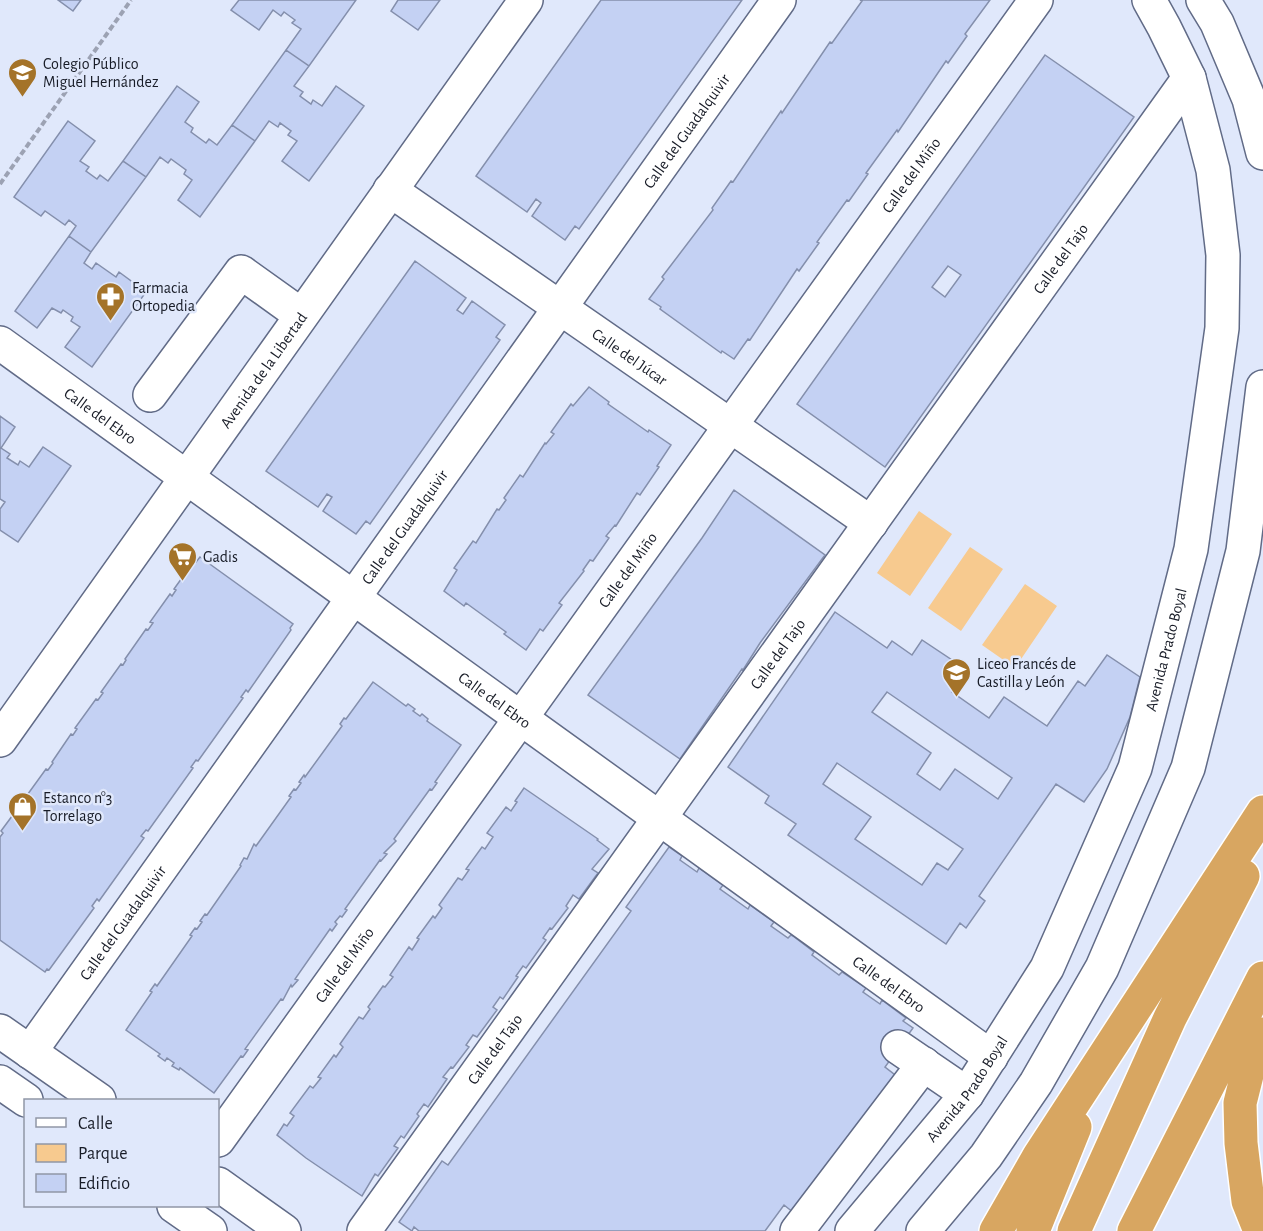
<svg xmlns="http://www.w3.org/2000/svg" width="1263" height="1231" viewBox="0 0 1263 1231" font-family="'Alegreya Sans',sans-serif">
	<rect width="100%" height="100%" fill="#e0e8fb"/>
	<!-- green -->
	<path fill="#f7ca8f" d="M 919,511 L 952,534 L 910,596 L 877,573 Z
		M 970,547 L 1003,569 L 961,631 L 928,608 Z
		M 1025,584 L 1057,606 L 1015,668 L 982,645 Z"/>
	<!-- building -->
	<path fill="#c4d1f3" stroke="#848fac" stroke-width="1.5" fill-rule="evenodd" d="M 58,0 L 81,0 L 73,11 Z
		M 239,0 L 356,0 L 309,66 L 286,50 L 301,29 L 292,23 L 295,20 L 284,12 L 281,16 L 273,10 L 259,30 L 231,10 Z
		M 398,0 L 440,0 L 418,30 L 391,11 Z
		M 601,0 L 742,0 L 579,229 L 575,226 L 565,240 L 532,216 L 541,203 L 536,199 L 527,212 L 476,176 Z
		M 860,0 L 990,0 L 965,34 L 967,36 L 948,63 L 946,61 L 898,132 L 897,130 L 866,173 L 868,174 L 849,201 L 847,200 L 817,242 L 819,243 L 799,271 L 797,269 L 750,340 L 748,339 L 734,359 L 722,351 L 721,353 L 660,309 L 661,307 L 649,299 L 664,279 L 662,277 L 713,210 L 712,208 L 731,181 L 733,182 L 781,111 L 782,113 L 830,42 L 832,43 L 862,1 Z
		M 286,50 L 309,66 L 294,86 L 303,92 L 300,96 L 311,104 L 313,100 L 322,106 L 336,86 L 364,106 L 309,181 L 282,161 L 297,141 L 288,135 L 291,131 L 280,123 L 278,127 L 269,121 L 255,141 L 232,125 Z
		M 1045,55 L 1134,117 L 885,467 L 797,404 ZM 948,266 L 961,275 L 945,297 L 932,287 Z
		M 177,86 L 199,102 L 185,122 L 193,128 L 191,132 L 206,143 L 209,139 L 217,145 L 232,125 L 255,141 L 200,217 L 178,200 L 192,180 L 184,174 L 186,170 L 171,159 L 168,163 L 160,157 L 146,177 L 123,161 Z
		M 68,121 L 95,141 L 80,161 L 89,167 L 86,171 L 97,179 L 100,175 L 108,181 L 123,161 L 146,177 L 91,252 L 69,236 L 76,226 L 69,220 L 65,225 L 45,211 L 41,216 L 14,197 Z
		M 69,236 L 91,252 L 84,263 L 92,269 L 96,263 L 116,277 L 119,272 L 146,292 L 92,367 L 65,347 L 80,327 L 71,321 L 73,317 L 63,310 L 61,313 L 52,308 L 37,328 L 15,311 Z
		M 415,261 L 466,298 L 457,310 L 463,314 L 472,301 L 505,325 L 496,337 L 500,340 L 370,524 L 366,521 L 356,534 L 323,511 L 332,497 L 327,494 L 318,507 L 266,471 Z
		M 589,387 L 609,402 L 608,404 L 648,432 L 649,430 L 671,445 L 657,466 L 659,467 L 640,495 L 637,493 L 616,526 L 615,525 L 606,536 L 609,538 L 593,561 L 590,560 L 583,570 L 584,571 L 559,603 L 562,605 L 543,631 L 540,629 L 526,650 L 504,634 L 506,632 L 466,603 L 464,606 L 444,591 L 457,570 L 454,568 L 473,541 L 476,543 L 497,509 L 499,510 L 506,500 L 504,498 L 520,475 L 523,477 L 545,443 L 546,444 L 554,434 L 551,432 L 571,404 L 573,406 Z
		M 0,416 L 15,427 L 1,448 L 10,454 L 7,458 L 18,465 L 20,461 L 29,467 L 43,447 L 71,466 L 18,542 L 0,530 L 0,509 L 5,502 L 0,499 Z
		M 734,490 L 825,555 L 760,643 L 743,670 L 742,669 L 680,759 L 588,695 L 702,538 Z
		M 200,557 L 293,624 L 290,628 L 291,630 L 248,692 L 246,690 L 241,697 L 243,698 L 198,761 L 196,760 L 191,767 L 193,768 L 148,831 L 146,830 L 141,836 L 144,838 L 99,901 L 97,899 L 92,906 L 94,908 L 49,970 L 47,969 L 45,972 L 0,940 L 0,837 L 3,833 L 1,831 L 21,804 L 23,805 L 27,799 L 25,798 L 46,769 L 48,770 L 53,763 L 52,762 L 71,734 L 73,735 L 77,729 L 75,728 L 96,699 L 98,700 L 103,693 L 101,692 L 121,664 L 123,665 L 126,660 L 125,659 L 146,629 L 148,630 L 153,623 L 150,622 L 170,594 L 172,596 L 176,590 L 174,589 L 194,561 L 196,562 Z
		M 835,612 L 887,648 L 892,641 L 912,655 L 922,640 L 967,670 L 952,692 L 989,718 L 1004,697 L 1047,726 L 1078,681 L 1085,686 L 1107,655 L 1140,677 L 1130,717 L 1107,769 L 1084,802 L 1056,784 L 979,896 L 985,901 L 966,928 L 960,923 L 946,944 L 788,835 L 796,824 L 765,803 L 769,796 L 728,767 ZM 887,692 L 1012,778 L 998,799 L 955,769 L 940,790 L 917,774 L 931,753 L 872,712 ZM 837,763 L 963,849 L 948,870 L 937,863 L 922,885 L 855,839 L 871,817 L 823,784 Z
		M 373,682 L 406,706 L 408,704 L 415,709 L 413,711 L 420,716 L 422,714 L 428,719 L 427,721 L 461,745 L 435,782 L 437,783 L 432,790 L 430,789 L 394,839 L 396,841 L 384,853 L 387,854 L 381,861 L 380,860 L 345,909 L 347,910 L 342,917 L 340,916 L 335,922 L 337,924 L 332,931 L 330,929 L 295,979 L 298,980 L 292,987 L 291,985 L 283,1000 L 281,999 L 245,1049 L 248,1050 L 243,1057 L 241,1056 L 214,1093 L 180,1068 L 179,1070 L 172,1066 L 174,1063 L 167,1058 L 165,1061 L 158,1056 L 160,1054 L 126,1030 L 152,992 L 150,991 L 155,984 L 157,986 L 192,936 L 190,935 L 195,928 L 197,929 L 202,922 L 200,921 L 205,914 L 207,915 L 241,866 L 240,865 L 244,858 L 247,859 L 254,844 L 256,846 L 291,797 L 289,796 L 294,789 L 296,790 L 301,783 L 299,782 L 304,775 L 305,777 L 342,726 L 340,724 L 344,718 L 346,719 Z
		M 524,788 L 598,839 L 597,840 L 609,849 L 592,869 L 598,873 L 579,899 L 573,895 L 566,906 L 568,908 L 552,929 L 550,928 L 543,938 L 546,940 L 526,968 L 523,966 L 516,976 L 518,977 L 503,999 L 500,997 L 493,1007 L 497,1010 L 477,1037 L 473,1035 L 466,1045 L 469,1047 L 453,1068 L 451,1067 L 443,1077 L 447,1079 L 428,1107 L 424,1104 L 417,1114 L 419,1116 L 404,1138 L 401,1136 L 394,1146 L 398,1148 L 378,1176 L 375,1174 L 362,1196 L 306,1158 L 277,1135 L 284,1124 L 287,1126 L 294,1116 L 290,1113 L 310,1086 L 313,1088 L 321,1078 L 318,1077 L 334,1055 L 336,1057 L 343,1047 L 340,1044 L 359,1017 L 363,1019 L 370,1009 L 368,1007 L 383,986 L 385,987 L 393,977 L 390,975 L 409,947 L 412,950 L 419,939 L 417,938 L 433,916 L 435,918 L 442,908 L 439,905 L 458,878 L 462,880 L 469,870 L 466,869 L 482,847 L 485,849 L 493,837 L 487,833 L 506,807 L 511,811 L 517,802 L 515,801 Z
		M 669,847 L 682,856 L 680,860 L 697,872 L 699,868 L 723,885 L 720,889 L 748,909 L 750,905 L 774,922 L 771,926 L 788,938 L 791,935 L 793,936 L 814,952 L 812,955 L 839,975 L 842,972 L 866,988 L 863,992 L 880,1004 L 882,1000 L 906,1018 L 903,1021 L 913,1028 L 885,1067 L 899,1078 L 799,1217 L 784,1205 L 765,1231 L 419,1231 L 414,1227 L 412,1231 L 399,1222 L 442,1161 L 448,1165 L 631,911 L 626,907 Z"/>
	<g fill="none" stroke-linecap="round" stroke-linejoin="round">
		<defs>
			<g id="minor">
				<path d="M 1203,0 L 1217,23 L 1249,99 L 1263,153"/>
				<path id="s1" d="M 390,190 L 871,523"/>
				<path id="s2" d="M 0,343 L 991,1057"/>
				<path d="M 150,395 L 241,272 L 301,315"/>
				<path id="s3" d="M 0,740 L 526,0"/>
				<path d="M 0,1031 L 99,1100"/>
				<path d="M 898,1047 L 967,1094"/>
				<path id="s4" d="M 30,1052 L 779,0"/>
				<path d="M 0,1082 L 26,1100"/>
				<path id="s5" d="M 218,1140 L 1036,0"/>
				<path d="M 218,1184 L 284,1231"/>
				<path d="M 174,1206 L 210,1231"/>
				<path id="s6" d="M 364,1231 L 1189,78"/>
				<path d="M 797,1231 L 924,1064"/>
				<path id="s7" d="M 852,1231 L 967,1094 L 1047,968 L 1135,768 L 1191,549 L 1222,328 L 1223,255 L 1213,170 L 1189,78 L 1164,27 L 1149,0"/>
				<path d="M 923,1231 L 986,1156 L 1036,1083 L 1102,968 L 1188,768 L 1243,551 L 1263,387"/>
			</g>
			<path id="highway" d="M 996,1231 L 1039,1156 L 1263,812
				M 1033,1231 L 1075,1127
				M 1074,1231 L 1170,1018 L 1243,876
				M 1134,1231 L 1263,978
				M 1260,1231 L 1248,1201 L 1241,1143 L 1240,1103 L 1250,1063 L 1263,1034"/>
		</defs>
		<!-- minor casing -->
		<use href="#minor" stroke="#616b87" stroke-width="36"/>
		<!-- highway casing -->
		<use href="#highway" stroke="#fff" stroke-width="36"/>
		<!-- path -->
		<path stroke="#9ca2b3" stroke-width="4" stroke-dasharray="6 3" stroke-linecap="butt" d="M 0,184 L 131,0"/>
		<!-- minor -->
		<use href="#minor" stroke="#fff" stroke-width="33"/>
		<!-- highway -->
		<use href="#highway" stroke="#d8a661" stroke-width="33"/>
	</g>
	<!-- icons -->
	<defs>
		<symbol id="school-pin" viewBox="-11 -11 22 30"><path d="M0 17L-7.5 6A9.5 9.5 0 1 1 7.5 6Z" fill="#a47329" stroke="#e0e8fb"/><path d="M0-5L7-2L0 1L-7-2ZM-4 1L0 2.5L4 1V4Q0 6-4 4Z" fill="#fff"/></symbol>
		<symbol id="pharmacy-pin" viewBox="-11 -11 22 30"><path d="M0 17L-7.5 6A9.5 9.5 0 1 1 7.5 6Z" fill="#a47329" stroke="#e0e8fb"/><path d="M-2-6h4v4h4v4h-4v4h-4v-4h-4v-4h4Z" fill="#fff"/></symbol>
		<symbol id="supermarket-pin" viewBox="-11 -11 22 30"><path d="M0 17L-7.5 6A9.5 9.5 0 1 1 7.5 6Z" fill="#a47329" stroke="#e0e8fb"/><path d="M-6-5.5h2.5l.6 2H6L4.5 2H-2.5L-4.4-4H-6ZM-1.5 3.2a1.3 1.3 0 1 0 .1 0ZM3 3.2a1.3 1.3 0 1 0 .1 0Z" fill="#fff"/></symbol>
		<symbol id="shop-pin" viewBox="-11 -11 22 30"><path d="M0 17L-7.5 6A9.5 9.5 0 1 1 7.5 6Z" fill="#a47329" stroke="#e0e8fb"/><path d="M-5-2.5h2.3a2.7 3.5 0 0 1 5.4 0H5L5.5 6h-11ZM-1.5-2.5h3a1.5 2.3 0 0 0-3 0Z" fill="#fff"/></symbol>
	</defs>
	<g fill-rule="evenodd">
		<use href="#school-pin" x="6" y="56" width="33" height="45"/>
		<use href="#pharmacy-pin" x="94" y="280" width="33" height="45"/>
		<use href="#supermarket-pin" x="166" y="540" width="33" height="45"/>
		<use href="#school-pin" x="940" y="656" width="33" height="45"/>
		<use href="#shop-pin" x="6" y="790" width="33" height="45"/>
	</g>
	<g text-anchor="middle" stroke-width="5" stroke-linejoin="round" paint-order="stroke">
		<!-- poi labels -->
		<g font-size="16" fill="#181c27" stroke="#e0e8fb" text-anchor="start">
			<text x="43" y="69">Colegio Público<tspan x="43" dy="18">Miguel Hernández</tspan></text>
			<text x="132" y="293">Farmacia<tspan x="132" dy="18">Ortopedia</tspan></text>
			<text x="203" y="562">Gadis</text>
			<text x="977" y="669">Liceo Francés de<tspan x="977" dy="18">Castilla y León</tspan></text>
			<text x="43" y="803">Estanco n°3<tspan x="43" dy="18">Torrelago</tspan></text>
		</g>
		<!-- street labels -->
		<g font-size="16" fill="#181c27" stroke="#e0e8fb">
			<text dy="6" stroke="none"><textPath href="#s4" startOffset="1131">Calle del Guadalquivir</textPath></text>
			<text dy="6" stroke="none"><textPath href="#s5" startOffset="1188">Calle del Miño</textPath></text>
			<text dy="6" stroke="none"><textPath href="#s6" startOffset="1196">Calle del Tajo</textPath></text>
			<text dy="6" stroke="none"><textPath href="#s1" startOffset="292">Calle del Júcar</textPath></text>
			<text dy="6" stroke="none"><textPath href="#s3" startOffset="454">Avenida de la Libertad</textPath></text>
			<text dy="6" stroke="none"><textPath href="#s2" startOffset="124">Calle del Ebro</textPath></text>
			<text dy="6" stroke="none"><textPath href="#s4" startOffset="645">Calle del Guadalquivir</textPath></text>
			<text dy="6" stroke="none"><textPath href="#s5" startOffset="702">Calle del Miño</textPath></text>
			<text dy="6" stroke="none"><textPath href="#s7" startOffset="669">Avenida Prado Boyal</textPath></text>
			<text dy="6" stroke="none"><textPath href="#s6" startOffset="710">Calle del Tajo</textPath></text>
			<text dy="6" stroke="none"><textPath href="#s2" startOffset="610">Calle del Ebro</textPath></text>
			<text dy="6" stroke="none"><textPath href="#s4" startOffset="159">Calle del Guadalquivir</textPath></text>
			<text dy="6" stroke="none"><textPath href="#s5" startOffset="216">Calle del Miño</textPath></text>
			<text dy="6" stroke="none"><textPath href="#s2" startOffset="1096">Calle del Ebro</textPath></text>
			<text dy="6" stroke="none"><textPath href="#s6" startOffset="224">Calle del Tajo</textPath></text>
			<text dy="6" stroke="none"><textPath href="#s7" startOffset="183">Avenida Prado Boyal</textPath></text>
		</g>
	</g>
	<!-- legend -->
	<rect x="24" y="1099" width="195" height="108" fill="#e0e8fb" stroke="#9096a6" stroke-width="1.5"/>
	<rect x="36" y="1118" width="30" height="9" fill="#ffffff" stroke="#9096a6" stroke-width="1.5"/>
	<text x="78" y="1129" font-size="18" fill="#181c27">Calle</text>
	<rect x="36" y="1144" width="30" height="18" fill="#f7ca8f" stroke="#9096a6" stroke-width="1.5"/>
	<text x="78" y="1159" font-size="18" fill="#181c27">Parque</text>
	<rect x="36" y="1174" width="30" height="18" fill="#c4d1f3" stroke="#9096a6" stroke-width="1.5"/>
	<text x="78" y="1189" font-size="18" fill="#181c27">Edificio</text>
</svg>
